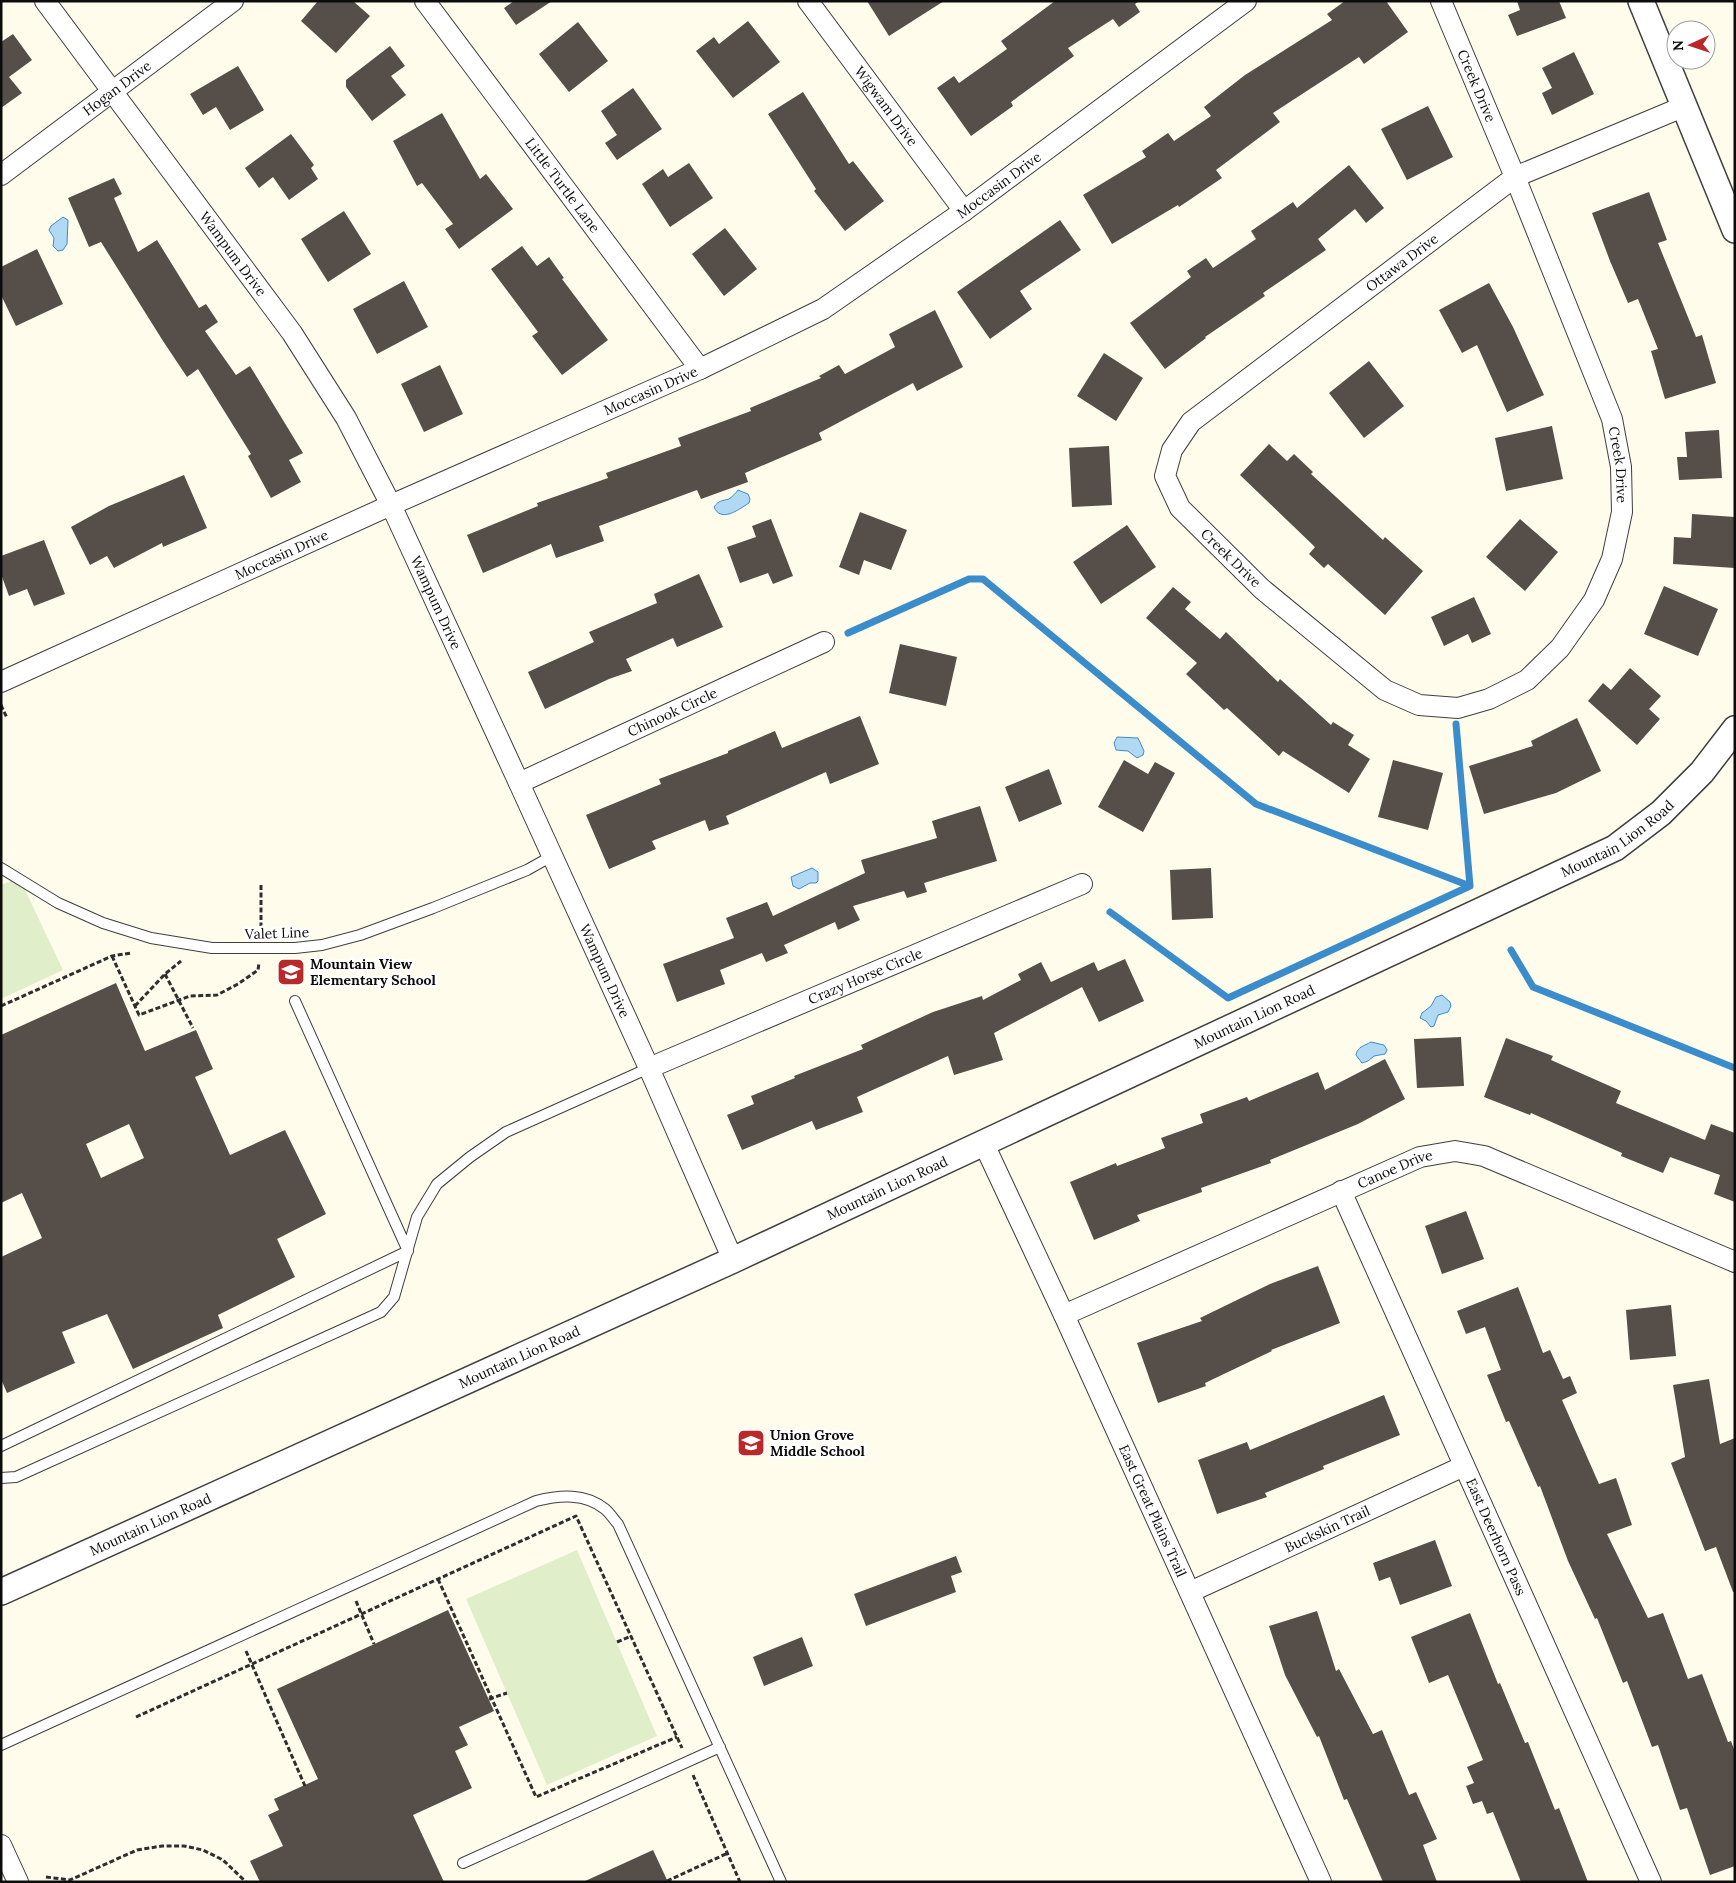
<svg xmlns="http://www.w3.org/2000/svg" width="1736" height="1883" viewBox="0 0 1736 1883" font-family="Lora,serif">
	<rect width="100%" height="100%" fill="#fffcec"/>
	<!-- pitch -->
	<path fill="#e0efc9" d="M 19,877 L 63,970 L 1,999 L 1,885 Z
		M 577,1550 L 657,1736 L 547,1785 L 466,1599 Z"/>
	<!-- water -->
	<path fill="#b2d9f4" stroke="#3b8cca" d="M 63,217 L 68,220 L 67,244 L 63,250 L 58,251 L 53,246 L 54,238 L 49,230 L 51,226 Z
		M 738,490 L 748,494 L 750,499 L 749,503 C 738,510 721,523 714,507 C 719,500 722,501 729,499 C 732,497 736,493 738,490 Z
		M 1117,737 L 1138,738 L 1144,751 L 1143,755 L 1137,758 L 1128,751 L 1116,750 L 1114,743 Z
		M 812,868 L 818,872 L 818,881 L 816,883 L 810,883 L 799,889 L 793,886 L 791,877 Z
		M 1442,995 L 1450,1002 L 1451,1006 L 1448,1012 L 1438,1015 L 1434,1026 L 1431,1027 L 1426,1021 L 1420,1018 L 1422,1013 L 1431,1006 L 1436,997 Z
		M 1371,1042 L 1384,1045 L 1387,1050 L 1385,1054 L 1374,1056 L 1368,1061 L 1362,1063 L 1356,1055 C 1357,1047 1364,1046 1371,1042 Z"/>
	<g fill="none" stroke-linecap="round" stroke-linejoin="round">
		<!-- stream -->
		<path stroke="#3b8cca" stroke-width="7" d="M 848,633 L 969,579 L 983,579 L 1256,804 L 1470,886
			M 1456,724 L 1470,886
			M 1110,912 L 1228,998 L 1470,886
			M 1511,950 L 1533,987 L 1735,1068"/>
	</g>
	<!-- building -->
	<path fill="#554e49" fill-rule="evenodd" d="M 318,1 L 353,1 L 370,16 L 336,53 L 301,21 Z
		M 514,1 L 552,1 L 516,25 L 504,8 Z
		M 867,1 L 944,1 L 889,36 Z
		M 1055,1 L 1139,1 L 1135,4 L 1140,12 L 1119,27 L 1113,19 L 1068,48 L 1074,56 L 1011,102 L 1013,106 L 971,136 L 937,88 L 954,76 L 959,83 L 1007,49 L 1001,41 Z
		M 1345,1 L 1386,1 L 1408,32 L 1364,64 L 1359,57 L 1273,113 L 1280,122 L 1216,170 L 1222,178 L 1179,207 L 1178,205 L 1112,244 L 1083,195 L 1146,157 L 1142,151 L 1168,133 L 1174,141 L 1211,116 L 1204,107 L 1245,75 L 1332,20 L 1327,14 Z
		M 1517,1 L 1559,1 L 1566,18 L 1517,36 L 1508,15 L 1520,10 Z
		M 748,21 L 780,62 L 733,98 L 696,51 L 714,37 L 719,44 Z
		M 578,22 L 608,61 L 569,92 L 539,54 Z
		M 13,34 L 32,60 L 9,77 L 22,93 L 1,108 L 1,42 Z
		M 390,46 L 405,66 L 391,76 L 406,95 L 372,121 L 346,87 L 346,80 Z
		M 1574,52 L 1594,94 L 1552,115 L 1542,93 L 1552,88 L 1542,68 Z
		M 238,66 L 264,110 L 230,130 L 216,107 L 203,115 L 190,94 Z
		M 633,88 L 662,129 L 617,160 L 605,143 L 617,135 L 601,111 Z
		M 803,92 L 849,164 L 853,161 L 884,201 L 845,231 L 814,191 L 816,189 L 768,114 Z
		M 1428,106 L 1453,157 L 1407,180 L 1381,129 Z
		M 442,113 L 480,179 L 486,174 L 513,209 L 459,249 L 445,229 L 453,224 L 422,183 L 417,186 L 393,141 Z
		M 291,134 L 314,165 L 311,168 L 318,179 L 289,200 L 273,177 L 259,188 L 245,168 Z
		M 689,163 L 713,198 L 670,227 L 642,184 L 663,169 L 668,177 Z
		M 1349,165 L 1384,208 L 1366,223 L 1355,209 L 1318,239 L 1326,250 L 1263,293 L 1265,296 L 1205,337 L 1206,338 L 1165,369 L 1130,323 L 1191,277 L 1187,271 L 1206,258 L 1213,268 L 1256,239 L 1251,231 L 1293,202 L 1297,208 Z
		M 114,178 L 122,194 L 114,198 L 138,252 L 157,240 L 199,308 L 206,304 L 218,322 L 205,331 L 236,375 L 250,366 L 303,453 L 289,460 L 301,482 L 271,498 L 248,456 L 251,454 L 198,369 L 187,377 L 163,341 L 101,242 L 89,247 L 68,198 Z
		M 1649,192 L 1667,240 L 1658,243 L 1696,337 L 1702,335 L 1716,383 L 1665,399 L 1651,351 L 1658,349 L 1638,299 L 1628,303 L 1610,261 L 1592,213 Z
		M 344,211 L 371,254 L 328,282 L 301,239 Z
		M 1060,220 L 1081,250 L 1020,291 L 1032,309 L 990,339 L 957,292 Z
		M 725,228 L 757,269 L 724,296 L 692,254 Z
		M 522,246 L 537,266 L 549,257 L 564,278 L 562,279 L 608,340 L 562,375 L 532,336 L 538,332 L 491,269 Z
		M 37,249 L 63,304 L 16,326 L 1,295 L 1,267 Z
		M 404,281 L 428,327 L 377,354 L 353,309 Z
		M 1489,283 L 1513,327 L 1544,395 L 1507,412 L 1477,345 L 1462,353 L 1439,310 Z
		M 935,310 L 963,367 L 917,391 L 913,383 L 819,433 L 822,440 L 745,473 L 748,482 L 701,499 L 697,490 L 599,526 L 604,541 L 556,558 L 551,544 L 483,573 L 467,535 L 538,506 L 537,503 L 608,478 L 606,473 L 681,446 L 678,438 L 751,411 L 750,408 L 821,378 L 819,376 L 839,365 L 845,374 L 895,347 L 889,334 Z
		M 1104,353 L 1143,378 L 1116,421 L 1077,396 Z
		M 1369,361 L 1404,406 L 1364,438 L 1329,393 Z
		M 440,365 L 463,414 L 424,432 L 401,384 Z
		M 1552,426 L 1563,479 L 1506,491 L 1495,438 Z
		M 1719,430 L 1722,478 L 1679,480 L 1677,457 L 1687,457 L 1685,432 Z
		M 1269,444 L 1287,461 L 1294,454 L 1313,472 L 1311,474 L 1383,540 L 1385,537 L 1423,571 L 1385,615 L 1328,564 L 1324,568 L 1309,554 L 1315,547 L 1240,475 Z
		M 1109,446 L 1112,505 L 1072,507 L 1069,448 Z
		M 184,475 L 207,528 L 163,547 L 162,543 L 114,568 L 107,556 L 90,565 L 71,527 L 109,506 Z
		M 860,512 L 907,530 L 891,570 L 864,560 L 859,575 L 839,567 Z
		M 1692,514 L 1735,517 L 1735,568 L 1673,564 L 1674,537 L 1691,538 Z
		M 771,519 L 793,576 L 773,584 L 768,573 L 740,583 L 727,547 L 756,537 L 752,526 Z
		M 1520,519 L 1558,552 L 1525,591 L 1486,557 Z
		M 1127,525 L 1156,567 L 1101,604 L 1073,562 Z
		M 44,540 L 65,594 L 34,606 L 27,589 L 9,596 L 1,574 L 1,556 Z
		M 699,574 L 723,627 L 677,647 L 673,638 L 626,659 L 632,671 L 609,679 L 545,709 L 528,672 L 594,642 L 589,632 L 657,603 L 654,594 Z
		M 1664,586 L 1718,609 L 1698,656 L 1644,634 Z
		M 1173,587 L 1191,602 L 1185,609 L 1220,639 L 1226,632 L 1278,682 L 1280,679 L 1331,725 L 1333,722 L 1354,735 L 1348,745 L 1370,759 L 1349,793 L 1283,751 L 1279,756 L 1227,708 L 1224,710 L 1186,674 L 1197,663 L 1146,618 Z
		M 1474,597 L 1491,634 L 1472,643 L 1468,634 L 1444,646 L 1431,617 Z
		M 900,644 L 957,657 L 946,706 L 889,693 Z
		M 1630,668 L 1661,696 L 1649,709 L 1660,719 L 1637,745 L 1588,701 L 1603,683 L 1611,690 Z
		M 860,716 L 879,764 L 830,784 L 826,772 L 726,816 L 729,824 L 709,831 L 705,820 L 652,841 L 656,849 L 609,869 L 586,815 L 661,784 L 659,779 L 728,753 L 728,751 L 775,731 L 782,748 Z
		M 1577,718 L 1601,771 L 1556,793 L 1484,814 L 1469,766 L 1533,746 L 1531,741 Z
		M 1124,760 L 1148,774 L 1155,762 L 1175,773 L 1143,832 L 1098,807 Z
		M 1393,760 L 1443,773 L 1428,830 L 1378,817 Z
		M 1049,769 L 1062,804 L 1019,822 L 1005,787 Z
		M 980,806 L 997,861 L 924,883 L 927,892 L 907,898 L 904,891 L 853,906 L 860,920 L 838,930 L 835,922 L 784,945 L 788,953 L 766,962 L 762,953 L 720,970 L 725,984 L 677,1002 L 663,964 L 734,938 L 726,918 L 767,902 L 773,916 L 865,873 L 861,860 L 937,838 L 932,821 Z
		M 1211,868 L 1213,918 L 1172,920 L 1170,870 Z
		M 1125,959 L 1144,1001 L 1099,1022 L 1082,987 L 994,1033 L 1003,1060 L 954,1075 L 948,1056 L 857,1097 L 863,1112 L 816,1130 L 812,1121 L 742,1150 L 727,1115 L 754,1104 L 751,1096 L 795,1078 L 794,1076 L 863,1049 L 861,1045 L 933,1012 L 982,996 L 983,1000 L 1021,980 L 1018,974 L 1041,962 L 1051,982 L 1094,962 L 1098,971 Z
		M 116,983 L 145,1051 L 196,1030 L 213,1069 L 195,1077 L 230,1155 L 285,1130 L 326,1214 L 277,1239 L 295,1277 L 218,1315 L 223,1328 L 133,1369 L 107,1314 L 62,1332 L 75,1363 L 7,1393 L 1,1379 L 1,1257 L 42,1238 L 22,1193 L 1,1203 L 1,1035 ZM 129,1124 L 144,1158 L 101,1178 L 86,1144 Z
		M 1461,1037 L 1464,1086 L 1417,1088 L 1414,1039 Z
		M 1506,1038 L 1553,1056 L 1551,1060 L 1621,1091 L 1616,1103 L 1705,1140 L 1711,1124 L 1735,1133 L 1735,1202 L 1714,1194 L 1720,1175 L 1670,1157 L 1663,1173 L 1621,1156 L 1622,1153 L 1531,1113 L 1530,1115 L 1484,1097 Z
		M 1385,1059 L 1405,1099 L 1358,1124 L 1270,1160 L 1271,1163 L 1201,1188 L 1202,1192 L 1137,1215 L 1140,1221 L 1094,1240 L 1070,1182 L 1116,1163 L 1117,1166 L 1165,1148 L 1161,1138 L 1203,1123 L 1200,1114 L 1247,1097 L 1249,1101 L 1318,1072 L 1325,1090 Z
		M 1466,1211 L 1484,1259 L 1442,1274 L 1425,1226 Z
		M 1318,1266 L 1340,1323 L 1271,1350 L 1272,1351 L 1205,1383 L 1206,1386 L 1158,1403 L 1137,1343 L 1202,1321 L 1200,1318 L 1270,1284 Z
		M 1518,1287 L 1543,1353 L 1550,1350 L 1563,1379 L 1570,1376 L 1577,1393 L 1562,1400 L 1599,1484 L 1616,1478 L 1632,1525 L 1607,1534 L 1648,1618 L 1663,1613 L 1688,1679 L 1702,1674 L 1728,1742 L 1731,1741 L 1735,1752 L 1735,1866 L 1710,1875 L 1687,1808 L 1680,1810 L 1658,1745 L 1652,1747 L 1627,1681 L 1623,1683 L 1597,1618 L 1595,1619 L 1568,1561 L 1540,1486 L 1538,1487 L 1509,1421 L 1506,1422 L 1487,1375 L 1501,1370 L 1485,1327 L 1466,1334 L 1457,1311 Z
		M 1671,1305 L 1676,1356 L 1630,1360 L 1626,1310 Z
		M 1709,1379 L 1720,1444 L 1735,1438 L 1735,1592 L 1733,1592 L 1716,1547 L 1705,1551 L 1671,1463 L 1685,1457 L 1673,1385 Z
		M 1384,1395 L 1400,1435 L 1323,1466 L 1324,1469 L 1265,1493 L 1267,1497 L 1217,1514 L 1198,1460 L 1247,1442 L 1250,1450 Z
		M 1435,1540 L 1452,1586 L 1400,1605 L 1390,1577 L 1379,1581 L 1373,1563 Z
		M 956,1556 L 962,1572 L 951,1576 L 956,1592 L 866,1626 L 854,1594 Z
		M 448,1610 L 494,1711 L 459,1727 L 468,1745 L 455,1751 L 472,1788 L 413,1815 L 444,1882 L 260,1882 L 250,1861 L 283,1846 L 268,1815 L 279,1810 L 274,1799 L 318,1779 L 277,1689 Z
		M 1317,1611 L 1336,1671 L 1339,1669 L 1373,1734 L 1382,1730 L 1409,1795 L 1416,1792 L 1437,1839 L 1423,1845 L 1437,1882 L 1383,1882 L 1347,1799 L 1344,1800 L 1319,1736 L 1317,1737 L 1285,1675 L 1269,1626 Z
		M 1470,1613 L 1498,1684 L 1500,1683 L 1525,1743 L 1528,1742 L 1555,1810 L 1559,1808 L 1588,1882 L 1521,1882 L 1493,1812 L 1487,1814 L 1482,1801 L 1473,1804 L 1466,1786 L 1474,1783 L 1467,1767 L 1483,1760 L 1448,1675 L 1429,1683 L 1411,1637 Z
		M 802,1637 L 813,1666 L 764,1686 L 753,1657 Z
		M 653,1850 L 668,1882 L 583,1882 Z"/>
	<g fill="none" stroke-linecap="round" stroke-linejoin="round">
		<defs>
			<path id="service" d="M 1,868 L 58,903 L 103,923 L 151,938 L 212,948 L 295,948 L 322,945 L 360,935 L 433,908 L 527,870 L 552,856
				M 295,1001 L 408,1251
				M 1,1446 L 408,1251
				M 1,1478 L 16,1477 L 381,1312 L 394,1297 L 417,1217 L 437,1184 L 470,1157 L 506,1132 L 649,1068
				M 1,1745 L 536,1501 C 560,1495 585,1493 605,1509 C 610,1513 614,1520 618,1524 L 781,1882
				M 463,1863 L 720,1747"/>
			<g id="minor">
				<path id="s1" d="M 45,1 L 292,333 L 346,418 L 391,505 L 519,783 L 649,1068 L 733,1260"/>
				<path id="s2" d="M 425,1 L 700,369"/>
				<path id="s3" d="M 808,1 L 964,211"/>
				<path id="s4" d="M 1441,1 L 1515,177 L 1612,419 L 1621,467 L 1622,512 L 1612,559 L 1594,600 L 1560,648 L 1527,680 L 1489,699 L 1458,708 L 1419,705 L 1385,690 L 1262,589 L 1180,508 L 1165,476 L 1172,450 L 1191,422 L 1515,177 L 1685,106"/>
				<path id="s5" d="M 1,175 L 233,1"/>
				<path id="s6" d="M 1,682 L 391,505 L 700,369 L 823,309 L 964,211 L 1246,1"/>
				<path id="s7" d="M 519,783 L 824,642"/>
				<path id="s8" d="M 649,1068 L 1082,884"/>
				<path id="s9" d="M 983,1142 L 1064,1315 L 1321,1882"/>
				<path id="s10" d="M 1341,1191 L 1651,1882"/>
				<path id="s11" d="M 1064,1315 L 1420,1157 L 1455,1151 L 1484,1156 L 1735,1262"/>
				<path id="s12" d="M 1190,1592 L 1464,1466"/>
				<path d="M 1,1845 L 18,1882"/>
			</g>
			<g id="tertiary">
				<path d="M 1641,1 L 1735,230"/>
				<path id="s13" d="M 1,1592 L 733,1260 L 1615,848 L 1661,813 L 1702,772 L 1735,729"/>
			</g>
		</defs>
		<!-- service casing -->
		<use href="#service" stroke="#3f3f3f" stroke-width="12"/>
		<!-- minor casing -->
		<use href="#minor" stroke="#3f3f3f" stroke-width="22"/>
		<!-- tertiary casing -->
		<use href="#tertiary" stroke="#3f3f3f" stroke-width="28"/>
		<!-- path -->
		<path stroke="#2e2e2e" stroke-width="3" stroke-dasharray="5 2.5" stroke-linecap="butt" d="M 1,705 L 7,718
			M 261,885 L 261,934
			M 112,956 L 139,1015 L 190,996 L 217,995 L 238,984 L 258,970 L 259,963
			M 165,974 L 193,1028
			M 1,1006 L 112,956 L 131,953
			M 135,1006 L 165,974 L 181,961
			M 438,1579 L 536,1797 L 677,1737
			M 356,1601 L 374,1644
			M 617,1642 L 631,1636
			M 246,1651 L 305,1786
			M 489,1699 L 507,1693
			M 136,1717 L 576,1516 L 682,1748
			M 693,1775 L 740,1882
			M 46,1877 L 70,1880 L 137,1850 L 162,1846 L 184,1846 L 203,1850 L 223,1860 L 246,1882
			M 667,1881 L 728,1853"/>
		<!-- service -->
		<use href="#service" stroke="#fff" stroke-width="10"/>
		<!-- minor -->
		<use href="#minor" stroke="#fff" stroke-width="20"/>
		<!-- tertiary -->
		<use href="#tertiary" stroke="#fff" stroke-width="25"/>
	</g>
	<!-- icons -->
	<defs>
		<symbol id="school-square" viewBox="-11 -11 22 22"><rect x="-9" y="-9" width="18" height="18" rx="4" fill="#b9282a" stroke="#fff"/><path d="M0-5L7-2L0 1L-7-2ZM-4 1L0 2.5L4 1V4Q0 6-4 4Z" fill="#fff"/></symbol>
	</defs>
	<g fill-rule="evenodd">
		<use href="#school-square" x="275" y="956" width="32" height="32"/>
		<use href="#school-square" x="735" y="1427" width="32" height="32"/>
	</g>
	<g text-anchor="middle" stroke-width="5" stroke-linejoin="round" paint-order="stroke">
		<!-- street labels -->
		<g font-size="14" fill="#0c0c0c" stroke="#fff">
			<text dy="5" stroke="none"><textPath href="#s4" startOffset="92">Creek Drive</textPath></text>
			<text dy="5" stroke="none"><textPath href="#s5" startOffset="145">Hogan Drive</textPath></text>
			<text dy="5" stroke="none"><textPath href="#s3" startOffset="131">Wigwam Drive</textPath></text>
			<text dy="5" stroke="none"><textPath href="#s2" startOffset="230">Little Turtle Lane</textPath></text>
			<text dy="5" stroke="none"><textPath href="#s6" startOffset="1118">Moccasin Drive</textPath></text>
			<text dy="5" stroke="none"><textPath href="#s1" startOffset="315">Wampum Drive</textPath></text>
			<text dy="5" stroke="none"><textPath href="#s4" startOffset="1529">Ottawa Drive</textPath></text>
			<text dy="5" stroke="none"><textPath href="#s6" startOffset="712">Moccasin Drive</textPath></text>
			<text dy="5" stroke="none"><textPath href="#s4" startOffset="498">Creek Drive</textPath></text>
			<text dy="5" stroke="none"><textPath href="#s6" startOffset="308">Moccasin Drive</textPath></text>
			<text transform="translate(1231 558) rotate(44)" y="5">Creek Drive</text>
			<text dy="5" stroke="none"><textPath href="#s1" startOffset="720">Wampum Drive</textPath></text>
			<text dy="5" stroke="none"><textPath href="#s7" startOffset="169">Chinook Circle</textPath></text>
			<text dy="5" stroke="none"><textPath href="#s13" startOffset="1784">Mountain Lion Road</textPath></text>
			<text transform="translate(277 933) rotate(-2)" y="5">Valet Line</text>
			<text dy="5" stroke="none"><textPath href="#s1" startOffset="1125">Wampum Drive</textPath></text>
			<text dy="5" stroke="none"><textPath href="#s8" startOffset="235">Crazy Horse Circle</textPath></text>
			<text dy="5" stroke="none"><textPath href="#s13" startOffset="1379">Mountain Lion Road</textPath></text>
			<text dy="5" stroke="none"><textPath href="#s11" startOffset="362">Canoe Drive</textPath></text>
			<text dy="5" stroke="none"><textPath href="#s13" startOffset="974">Mountain Lion Road</textPath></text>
			<text dy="5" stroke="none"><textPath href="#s13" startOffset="569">Mountain Lion Road</textPath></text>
			<text dy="5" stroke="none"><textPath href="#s9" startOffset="406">East Great Plains Trail</textPath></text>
			<text dy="5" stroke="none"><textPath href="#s13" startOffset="164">Mountain Lion Road</textPath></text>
			<text dy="5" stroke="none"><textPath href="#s12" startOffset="151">Buckskin Trail</textPath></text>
			<text dy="5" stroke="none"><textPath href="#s10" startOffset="379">East Deerhorn Pass</textPath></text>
		</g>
		<!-- poi labels -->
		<g font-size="14" font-weight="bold" fill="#0c0c0c" stroke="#fff" text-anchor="start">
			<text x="310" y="969">Mountain View<tspan x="310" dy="16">Elementary School</tspan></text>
			<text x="770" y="1440">Union Grove<tspan x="770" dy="16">Middle School</tspan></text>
		</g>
	</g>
	<!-- border -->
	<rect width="1736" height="1883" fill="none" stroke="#0c0c0c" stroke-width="5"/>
	<!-- north arrow -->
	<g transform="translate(1691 45) rotate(267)"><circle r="24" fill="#ffffff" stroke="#9e9e9e"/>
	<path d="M0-4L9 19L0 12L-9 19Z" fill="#b9282a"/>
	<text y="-8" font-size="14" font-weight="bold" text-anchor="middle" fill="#0c0c0c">N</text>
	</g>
</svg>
